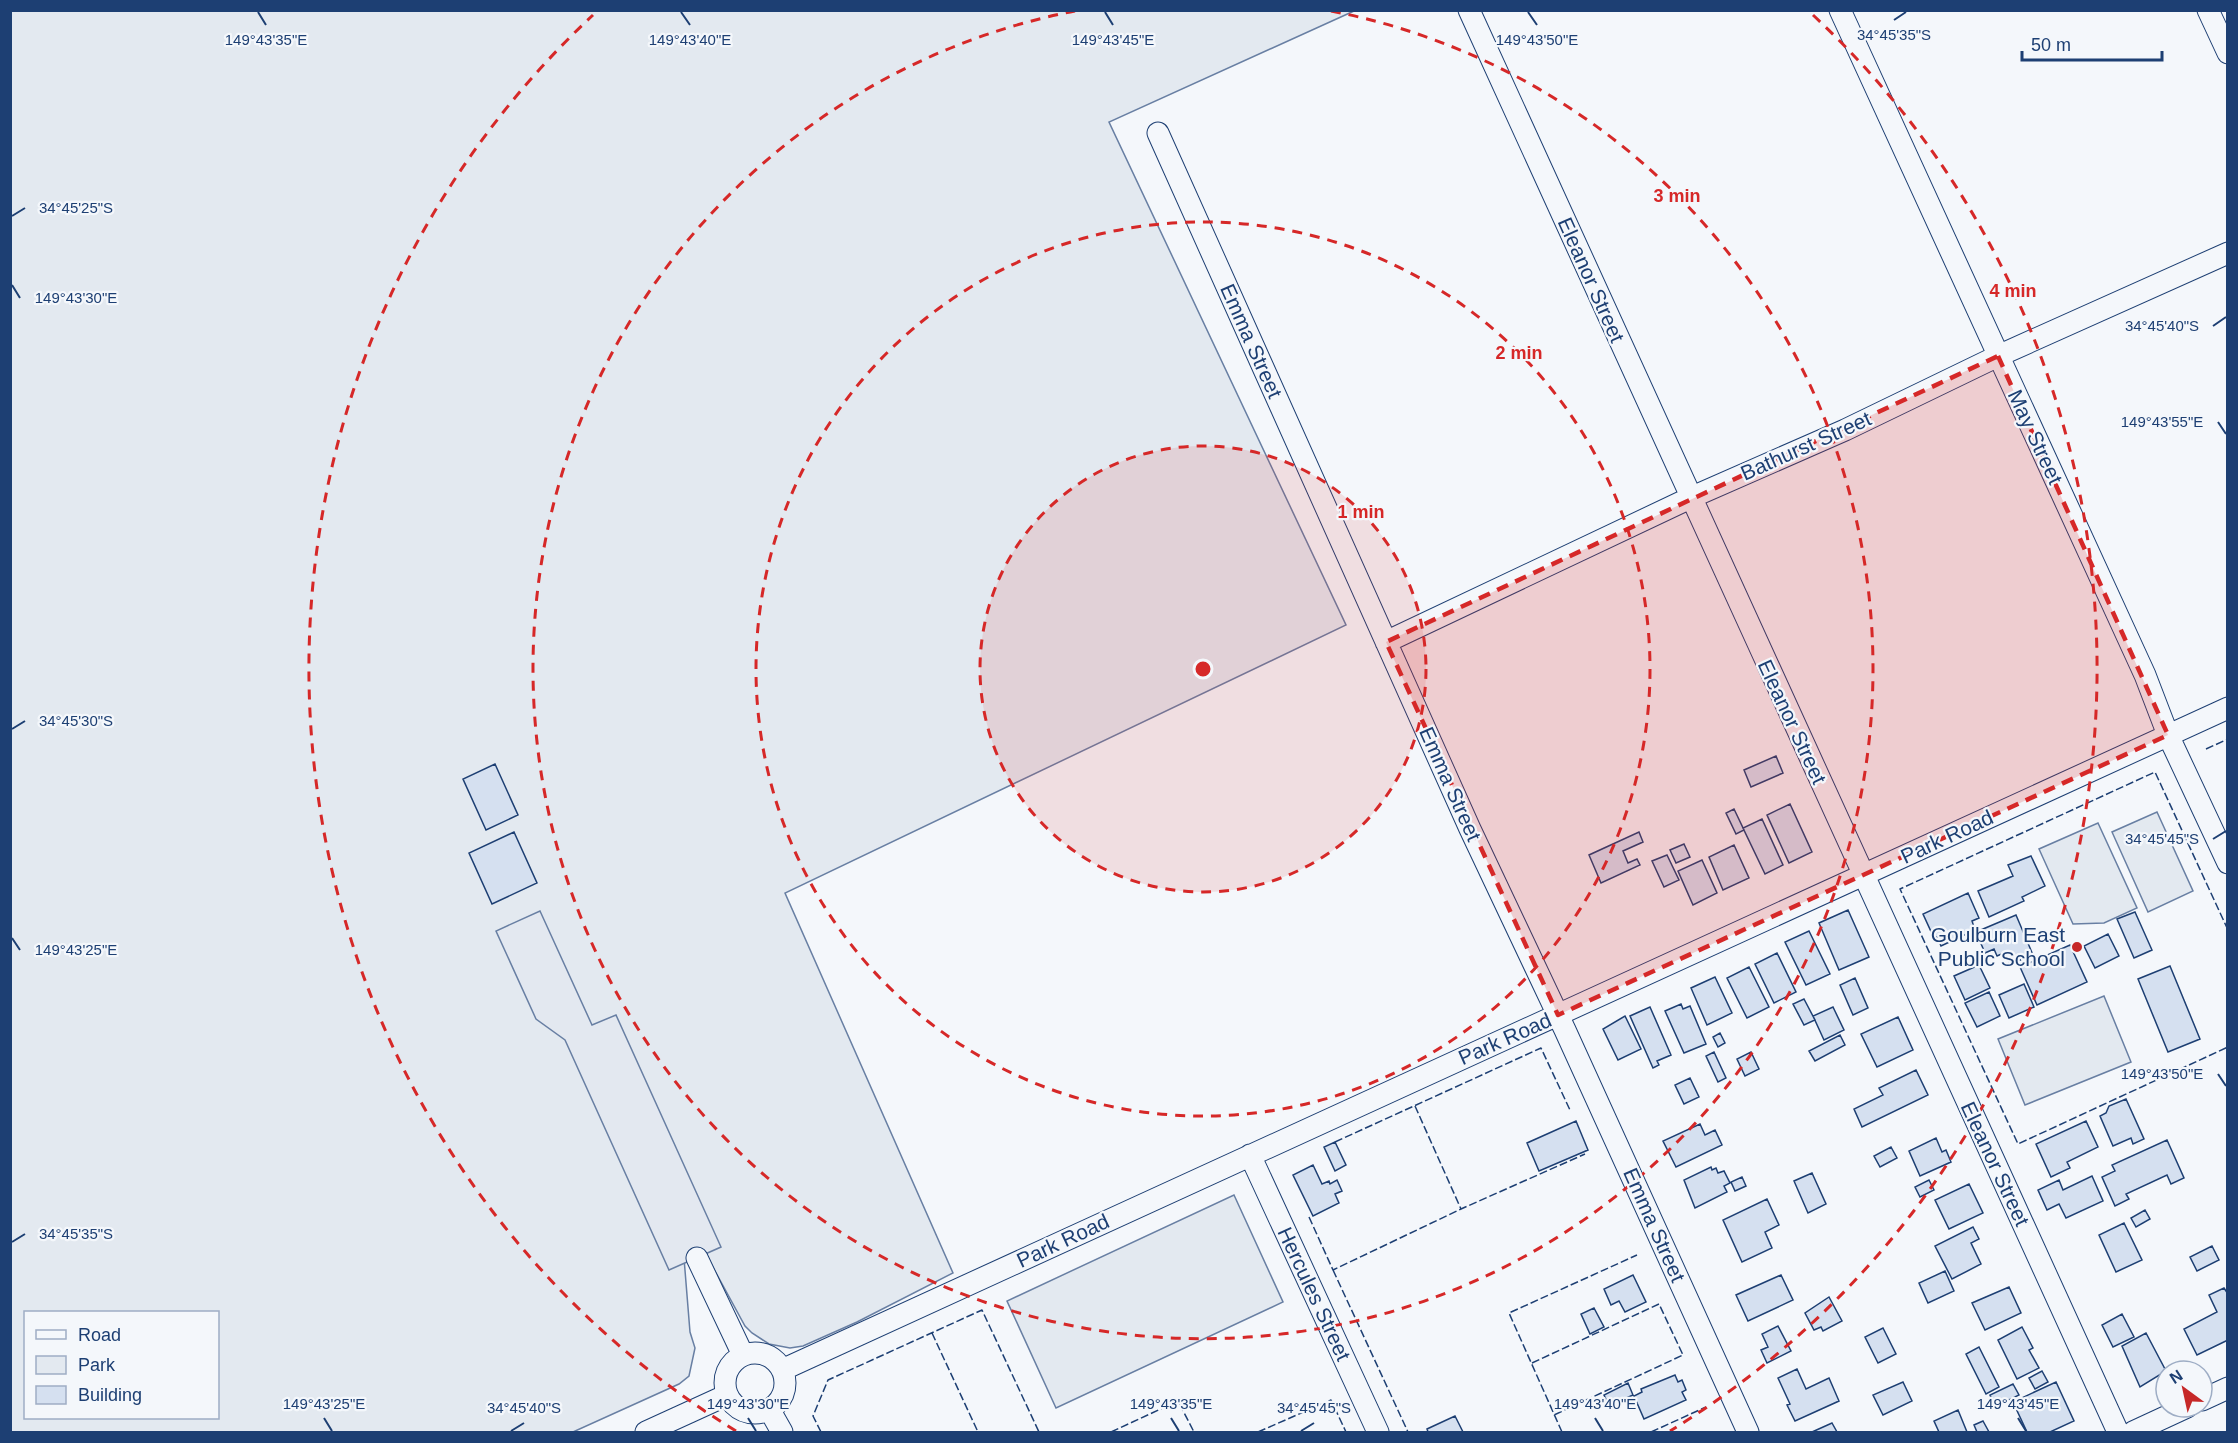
<svg xmlns="http://www.w3.org/2000/svg" width="2238" height="1443" viewBox="0 0 2238 1443" font-family="Arial,sans-serif">
	<rect width="100%" height="100%" fill="#f4f7fb"/>
	<!-- green -->
	<path fill="#e3e9f0" stroke="#687fa3" stroke-width="1.5" fill-rule="evenodd" d="M 10,11 L 1354,11 L 1109,122 L 1346,625 L 785,893 L 953,1273 L 857,1322 L 803,1346 L 790,1348 L 769,1344 L 752,1333 L 745,1326 L 703,1249 L 684,1258 L 690,1332 L 695,1348 L 689,1376 L 679,1384 L 573,1432 L 11,1432 ZM 26,1312 L 218,1312 L 218,1418 L 26,1418 Z
		M 2157,812 L 2193,891 L 2148,912 L 2112,832 Z
		M 2098,823 L 2137,908 L 2104,923 L 2073,924 L 2039,849 Z
		M 2104,996 L 2131,1062 L 2025,1105 L 1998,1039 Z
		M 1234,1195 L 1283,1302 L 1056,1408 L 1007,1301 Z"/>
	<!-- parking -->
	<path fill="#e3e8f0" stroke="#687fa3" stroke-width="1.5" d="M 540,911 L 592,1025 L 616,1015 L 721,1247 L 669,1270 L 565,1040 L 536,1019 L 496,931 Z"/>
	<!-- building -->
	<path fill="#d5e0f0" stroke="#1d3f73" stroke-width="1.5" d="M 1776,756 L 1783,773 L 1751,787 L 1744,770 Z
		M 495,764 L 518,815 L 486,830 L 463,779 Z
		M 1790,804 L 1812,852 L 1789,863 L 1767,815 Z
		M 1734,809 L 1744,830 L 1736,834 L 1726,813 Z
		M 1762,819 L 1783,865 L 1765,874 L 1743,828 Z
		M 514,832 L 537,883 L 492,904 L 469,853 Z
		M 1639,832 L 1643,842 L 1623,851 L 1628,863 L 1637,859 L 1640,865 L 1601,883 L 1589,855 Z
		M 1684,844 L 1690,857 L 1676,863 L 1670,850 Z
		M 1734,845 L 1749,878 L 1723,890 L 1709,857 Z
		M 1667,855 L 1679,880 L 1664,887 L 1652,861 Z
		M 2031,856 L 2045,886 L 2022,897 L 2024,901 L 1989,917 L 1978,891 L 2013,876 L 2008,865 Z
		M 1702,860 L 1717,893 L 1693,905 L 1678,871 Z
		M 1968,893 L 1979,918 L 1972,921 L 1975,930 L 1941,946 L 1937,937 L 1934,938 L 1923,914 Z
		M 1848,910 L 1869,957 L 1839,970 L 1819,923 Z
		M 2135,912 L 2152,950 L 2134,958 L 2117,919 Z
		M 2016,915 L 2033,955 L 2010,964 L 2006,952 L 1997,956 L 1994,949 L 1985,953 L 1976,932 Z
		M 1809,931 L 1830,974 L 1806,985 L 1785,942 Z
		M 2108,934 L 2119,956 L 2095,968 L 2084,946 Z
		M 2070,945 L 2087,982 L 2037,1005 L 2020,967 Z
		M 1777,953 L 1796,992 L 1774,1003 L 1755,964 Z
		M 1979,965 L 1990,988 L 1965,1000 L 1954,976 Z
		M 2170,966 L 2200,1039 L 2168,1052 L 2138,979 Z
		M 1749,967 L 1769,1007 L 1747,1018 L 1727,978 Z
		M 1715,977 L 1732,1013 L 1707,1025 L 1691,988 Z
		M 1855,978 L 1868,1008 L 1853,1015 L 1840,985 Z
		M 2024,984 L 2034,1007 L 2009,1018 L 1999,995 Z
		M 1989,992 L 2000,1016 L 1977,1027 L 1965,1003 Z
		M 1804,999 L 1815,1020 L 1804,1025 L 1793,1004 Z
		M 1681,1004 L 1683,1009 L 1690,1006 L 1706,1044 L 1684,1053 L 1665,1011 Z
		M 1650,1007 L 1671,1055 L 1657,1061 L 1659,1065 L 1653,1068 L 1630,1016 Z
		M 1833,1007 L 1844,1030 L 1824,1040 L 1813,1016 Z
		M 1625,1016 L 1641,1049 L 1618,1060 L 1603,1029 Z
		M 1898,1017 L 1913,1050 L 1877,1067 L 1861,1034 Z
		M 1720,1033 L 1725,1043 L 1718,1047 L 1713,1037 Z
		M 1840,1035 L 1845,1045 L 1815,1061 L 1809,1051 Z
		M 1714,1052 L 1726,1078 L 1718,1082 L 1706,1056 Z
		M 1751,1052 L 1759,1069 L 1745,1076 L 1737,1059 Z
		M 1916,1070 L 1928,1095 L 1862,1127 L 1854,1109 L 1883,1095 L 1879,1088 Z
		M 1690,1078 L 1699,1097 L 1684,1104 L 1675,1085 Z
		M 2126,1099 L 2144,1139 L 2133,1144 L 2131,1138 L 2113,1146 L 2100,1116 L 2106,1113 L 2109,1106 Z
		M 1576,1121 L 1588,1150 L 1539,1171 L 1527,1143 Z
		M 2086,1121 L 2098,1147 L 2067,1162 L 2070,1168 L 2051,1177 L 2036,1144 Z
		M 1700,1124 L 1705,1135 L 1715,1130 L 1722,1145 L 1676,1167 L 1663,1141 Z
		M 1936,1138 L 1942,1152 L 1946,1150 L 1951,1162 L 1920,1176 L 1909,1151 Z
		M 2167,1140 L 2184,1178 L 2171,1184 L 2167,1175 L 2126,1194 L 2129,1199 L 2115,1206 L 2102,1177 L 2115,1171 L 2112,1165 Z
		M 1335,1142 L 1346,1165 L 1335,1171 L 1324,1147 Z
		M 1891,1147 L 1897,1158 L 1880,1167 L 1874,1156 Z
		M 1313,1165 L 1322,1184 L 1329,1181 L 1330,1184 L 1337,1180 L 1342,1191 L 1335,1194 L 1339,1203 L 1313,1216 L 1293,1175 Z
		M 1711,1167 L 1712,1170 L 1716,1168 L 1718,1173 L 1724,1171 L 1730,1183 L 1724,1186 L 1727,1192 L 1695,1208 L 1684,1180 Z
		M 1812,1173 L 1826,1204 L 1808,1213 L 1794,1181 Z
		M 2092,1176 L 2103,1201 L 2066,1218 L 2059,1204 L 2047,1210 L 2038,1190 L 2059,1180 L 2063,1190 Z
		M 1742,1177 L 1746,1186 L 1735,1191 L 1731,1182 Z
		M 1929,1180 L 1934,1190 L 1920,1197 L 1915,1187 Z
		M 1969,1184 L 1983,1213 L 1949,1229 L 1935,1200 Z
		M 1767,1199 L 1779,1225 L 1765,1232 L 1772,1248 L 1742,1262 L 1723,1220 Z
		M 2145,1210 L 2150,1219 L 2136,1227 L 2131,1218 Z
		M 2124,1223 L 2142,1260 L 2116,1272 L 2099,1235 Z
		M 1973,1227 L 1979,1239 L 1971,1243 L 1981,1264 L 1952,1279 L 1935,1246 Z
		M 2212,1246 L 2219,1260 L 2197,1271 L 2190,1257 Z
		M 1945,1271 L 1954,1291 L 1928,1303 L 1919,1283 Z
		M 1633,1275 L 1646,1302 L 1625,1312 L 1619,1301 L 1611,1305 L 1604,1289 Z
		M 1781,1275 L 1793,1300 L 1748,1321 L 1736,1295 Z
		M 2009,1287 L 2021,1313 L 1985,1330 L 1972,1303 Z
		M 2224,1288 L 2228,1294 L 2228,1340 L 2197,1355 L 2184,1329 L 2217,1312 L 2209,1295 Z
		M 1829,1297 L 1842,1321 L 1823,1331 L 1821,1327 L 1814,1330 L 1805,1313 Z
		M 1594,1308 L 1604,1327 L 1590,1334 L 1581,1314 Z
		M 2122,1314 L 2134,1337 L 2113,1347 L 2102,1325 Z
		M 1778,1326 L 1791,1351 L 1767,1363 L 1761,1350 L 1768,1347 L 1762,1334 Z
		M 2022,1327 L 2033,1348 L 2029,1350 L 2039,1368 L 2017,1379 L 1998,1340 Z
		M 1883,1328 L 1896,1354 L 1878,1363 L 1865,1337 Z
		M 2146,1333 L 2166,1371 L 2140,1387 L 2122,1346 Z
		M 1979,1347 L 1999,1387 L 1986,1394 L 1966,1354 Z
		M 1797,1369 L 1806,1389 L 1829,1378 L 1839,1401 L 1795,1421 L 1787,1405 L 1790,1404 L 1778,1378 Z
		M 2042,1371 L 2048,1382 L 2035,1389 L 2029,1378 Z
		M 1675,1375 L 1678,1382 L 1682,1380 L 1686,1390 L 1682,1392 L 1686,1400 L 1644,1419 L 1634,1396 L 1642,1392 L 1641,1389 Z
		M 1903,1382 L 1912,1401 L 1883,1415 L 1873,1395 Z
		M 2056,1382 L 2074,1421 L 2050,1432 L 2027,1432 L 2013,1402 Z
		M 1628,1383 L 1633,1395 L 1609,1406 L 1604,1395 Z
		M 2013,1384 L 2019,1395 L 1995,1407 L 1990,1395 Z
		M 1958,1410 L 1967,1432 L 1939,1432 L 1934,1421 Z
		M 1455,1416 L 1463,1432 L 1428,1432 L 1427,1429 Z
		M 1983,1421 L 1989,1432 L 1977,1432 L 1974,1425 Z
		M 1832,1423 L 1837,1432 L 1812,1432 Z"/>
	<g fill="none" stroke-linecap="round" stroke-linejoin="round">
		<defs>
			<path id="minor" d="M 1469,10 L 2118,1432
				M 1840,10 L 2145,675 L 2168,735 L 2228,863
				M 2208,10 L 2228,53
				M 1158,133 L 1470,829 L 1565,1030 L 1748,1432
				M 1386,642 L 1690,498 L 1845,430 L 1998,356 L 2228,253
				M 1250,1155 L 1378,1432
				M 697,1258 L 743,1355
				M725 1383a30 30 0 1 1 60 0a30 30 0 1 1-60 0Z
				M 782,1370 L 2228,708
				M 2202,1400 L 2228,1388
				M 769,1409 L 782,1432
				M 646,1432 L 727,1395
				M 2133,1432 L 2187,1407"/>
		</defs>
		<!-- minor casing -->
		<use href="#minor" stroke="#1d3f73" stroke-width="23"/>
		<!-- minor -->
		<use href="#minor" stroke="#f4f7fb" stroke-width="21"/>
		<!-- fence -->
		<path stroke="#1d3f73" stroke-width="1.5" stroke-dasharray="8 3" stroke-linecap="butt" d="M 2206,749 L 2228,739
			M 2228,930 L 2155,772 L 1900,889 L 2018,1144 L 2228,1047
			M 1415,1106 L 1461,1209
			M 1335,1142 L 1541,1048 L 1570,1110
			M 1309,1217 L 1333,1270 L 1461,1209 L 1585,1154
			M 1333,1270 L 1408,1432
			M 932,1333 L 978,1432
			M 1532,1363 L 1659,1304 L 1683,1355 L 1554,1415
			M 2227,1415 L 2228,1417
			M 821,1432 L 813,1416 L 828,1380 L 982,1310 L 1039,1432
			M 1111,1432 L 1178,1401 L 1194,1432
			M 1258,1432 L 1331,1400 L 1346,1432
			M 1562,1432 L 1509,1313 L 1637,1255
			M 1651,1432 L 1706,1407"/>
	</g>
	<!-- marked area -->
	<path fill="#d62828" fill-opacity="0.2" stroke="#d62828" stroke-width="4.5" stroke-dasharray="12 8" stroke-linejoin="round" d="M 1998,356 L 2168,735 L 1558,1015 L 1386,642 Z"/>
	<!-- ticks -->
	<path fill="none" stroke="#1d3f73" stroke-width="2" d="M 258,12 L 266,25M 681,12 L 690,25M 1105,12 L 1113,25M 1528,12 L 1537,25M 1894,20 L 1906,12M 12,216 L 25,208M 12,285 L 20,298M 2213,326 L 2226,317M 2218,422 L 2226,434M 12,729 L 25,721M 2213,839 L 2226,831M 12,938 L 20,950M 2218,1074 L 2226,1086M 12,1242 L 25,1234M 324,1418 L 332,1431M 748,1418 L 756,1431M 1171,1418 L 1179,1431M 1595,1418 L 1603,1431M 2018,1418 L 2026,1431M 511,1431 L 524,1423M 1301,1431 L 1314,1423"/>
	<!-- distance rings -->
	<circle cx="1203" cy="669" r="223" fill="#d62828" fill-opacity=".12"/>
	<g fill="none" stroke="#d62828" stroke-width="3" stroke-dasharray="10 8">
		<circle cx="1203" cy="669" r="223"/>
		<circle cx="1203" cy="669" r="447"/>
		<path d="M1331 11A670 670 0 1 1 1075 11"/>
		<path d="M736 1431A894 894 0 0 1 593 15M1813 15A894 894 0 0 1 1670 1431"/>
	</g>
	<!-- markers -->
	<circle fill="#c62828" stroke="#f4f7fb" stroke-width="2" cx="2077" cy="947" r="6"/>
	<g text-anchor="middle" stroke-width="4.5" stroke-linejoin="round" paint-order="stroke">
		<!-- street labels -->
		<g font-size="21" fill="#1d3f73" stroke="#f4f7fb">
			<text transform="translate(1591 280) rotate(66)" y="7">Eleanor Street</text>
			<text transform="translate(1251 341) rotate(66)" y="7">Emma Street</text>
			<text transform="translate(2035 437) rotate(65)" y="7">May Street</text>
			<text transform="translate(1806 446) rotate(-24)" y="7">Bathurst Street</text>
			<text transform="translate(1792 722) rotate(65)" y="7">Eleanor Street</text>
			<text transform="translate(1450 784) rotate(66)" y="7">Emma Street</text>
			<text transform="translate(1947 837) rotate(-25)" y="7">Park Road</text>
			<text transform="translate(1505 1039) rotate(-24)" y="7">Park Road</text>
			<text transform="translate(1995 1164) rotate(65)" y="7">Eleanor Street</text>
			<text transform="translate(1654 1225) rotate(66)" y="7">Emma Street</text>
			<text transform="translate(1063 1241) rotate(-25)" y="7">Park Road</text>
			<text transform="translate(1314 1294) rotate(65)" y="7">Hercules Street</text>
		</g>
		<!-- poi labels -->
		<g font-size="21" fill="#1d3f73" stroke="#f4f7fb" text-anchor="end">
			<text x="2065" y="942">Goulburn East<tspan x="2065" dy="24">Public School</tspan></text>
		</g>
	</g>
	<g font-size="15" text-anchor="middle" fill="#1d3f73" stroke="#f4f7fb" stroke-width="4.5" stroke-linejoin="round" paint-order="stroke">
		<text x="1894" y="40">34°45'35"S</text>
		<text x="266" y="45">149°43'35"E</text>
		<text x="690" y="45">149°43'40"E</text>
		<text x="1113" y="45">149°43'45"E</text>
		<text x="1537" y="45">149°43'50"E</text>
		<text x="76" y="213">34°45'25"S</text>
		<text x="76" y="303">149°43'30"E</text>
		<text x="2162" y="331">34°45'40"S</text>
		<text x="2162" y="427">149°43'55"E</text>
		<text x="76" y="726">34°45'30"S</text>
		<text x="2162" y="844">34°45'45"S</text>
		<text x="76" y="955">149°43'25"E</text>
		<text x="2162" y="1079">149°43'50"E</text>
		<text x="76" y="1239">34°45'35"S</text>
		<text x="324" y="1409">149°43'25"E</text>
		<text x="748" y="1409">149°43'30"E</text>
		<text x="1171" y="1409">149°43'35"E</text>
		<text x="1595" y="1409">149°43'40"E</text>
		<text x="2018" y="1409">149°43'45"E</text>
		<text x="524" y="1413">34°45'40"S</text>
		<text x="1314" y="1413">34°45'45"S</text>
	</g>
	<circle cx="1203" cy="669" r="9" fill="#d62828" stroke="#f4f7fb" stroke-width="3"/>
	<g font-size="18" text-anchor="middle" font-weight="bold" fill="#d62828" stroke="#f4f7fb" stroke-width="4.5" stroke-linejoin="round" paint-order="stroke">
		<text x="1677" y="202">3 min</text>
		<text x="2013" y="297">4 min</text>
		<text x="1519" y="359">2 min</text>
		<text x="1361" y="518">1 min</text>
	</g>
	<!-- border -->
	<rect width="2238" height="1443" fill="none" stroke="#1d3f73" stroke-width="24"/>
	<!-- legend -->
	<rect x="24" y="1311" width="195" height="108" fill="#f4f7fb" stroke="#9eadc5" stroke-width="1.5"/>
	<rect x="36" y="1330" width="30" height="9" fill="#f4f7fb" stroke="#9eadc5" stroke-width="1.5"/>
	<text x="78" y="1341" font-size="18" fill="#1d3f73">Road</text>
	<rect x="36" y="1356" width="30" height="18" fill="#e3e9f0" stroke="#9eadc5" stroke-width="1.5"/>
	<text x="78" y="1371" font-size="18" fill="#1d3f73">Park</text>
	<rect x="36" y="1386" width="30" height="18" fill="#d5e0f0" stroke="#9eadc5" stroke-width="1.5"/>
	<text x="78" y="1401" font-size="18" fill="#1d3f73">Building</text>
	<!-- north arrow -->
	<g transform="translate(2184 1389) rotate(327)"><circle r="28" fill="#f4f7fb" stroke="#9eadc5" stroke-width="1.5"/>
	<path d="M0-4.5L10 22L0 15L-10 22Z" fill="#c62828"/>
	<text y="-9" font-size="16" font-weight="bold" text-anchor="middle" fill="#1d3f73">N</text>
	</g>
	<!-- scale -->
	<path d="M2022 51v9h140v-9" fill="none" stroke="#1d3f73" stroke-width="3"/>
	<text x="2031" y="51" font-size="18" fill="#1d3f73" stroke="#f4f7fb" stroke-width="4.5" paint-order="stroke">50 m</text>
</svg>
